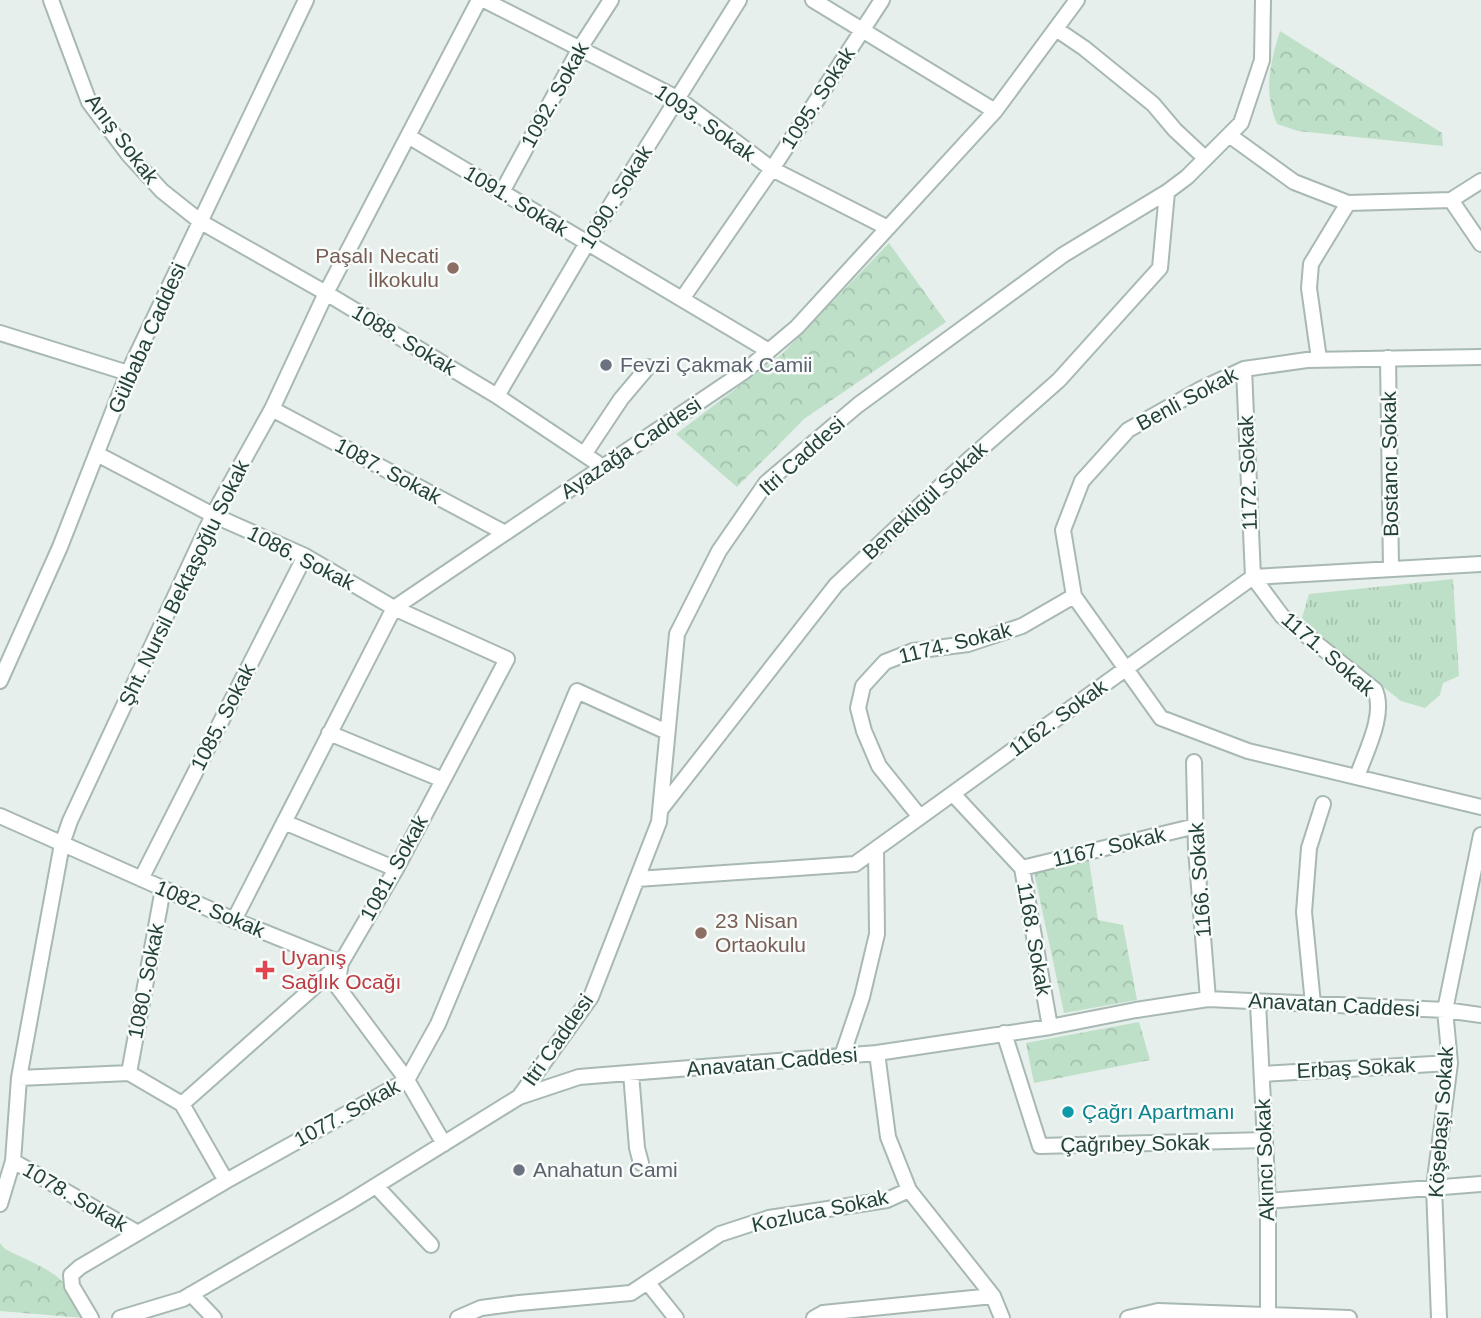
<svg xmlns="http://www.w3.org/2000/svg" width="1481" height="1318" viewBox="0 0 1481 1318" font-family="Arial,sans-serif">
	<defs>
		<pattern id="grass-tufts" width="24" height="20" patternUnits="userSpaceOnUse" patternTransform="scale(1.75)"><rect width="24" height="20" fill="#bfe0c8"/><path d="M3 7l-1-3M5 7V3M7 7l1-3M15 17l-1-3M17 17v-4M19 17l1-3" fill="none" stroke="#a4c1ad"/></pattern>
		<pattern id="forest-crowns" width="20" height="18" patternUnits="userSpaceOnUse" patternTransform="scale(1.75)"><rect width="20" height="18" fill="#bfe0c8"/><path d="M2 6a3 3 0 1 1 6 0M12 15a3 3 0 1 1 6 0" fill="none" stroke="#a4c1ad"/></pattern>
	</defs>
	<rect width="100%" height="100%" fill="#e6efeb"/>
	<!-- grass -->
	<path fill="url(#grass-tufts)" d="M 1453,579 L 1459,676 L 1443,683 L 1440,695 L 1425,708 L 1401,701 L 1320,637 L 1302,618 L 1309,594 Z"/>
	<!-- forest -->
	<path fill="url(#forest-crowns)" d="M 1280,31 L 1442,133 L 1443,146 L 1298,131 L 1277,124 C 1263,91 1270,64 1280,31 Z
		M 889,243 L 946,322 L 804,419 L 737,487 L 676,434 L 782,354 Z
		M 1089,860 L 1098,920 L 1123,925 L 1137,1000 L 1064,1013 L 1034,872 Z
		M 1139,1022 L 1150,1060 L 1034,1083 L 1026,1043 Z
		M 0,1243 L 5,1249 C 43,1268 70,1274 84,1318 L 0,1311 Z"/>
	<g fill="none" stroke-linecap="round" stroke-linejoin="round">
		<defs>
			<path id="minor" d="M 51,0 L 89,102 L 129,155 L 162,191 L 201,222 L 326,293 L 497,396 L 603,467
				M 484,0 L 677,98 L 772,169 L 888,228
				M 813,0 L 995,111
				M 1056,29 L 1084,48 L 1153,104 L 1175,130 L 1205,158
				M 1229,135 L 1294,182 L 1348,203 L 1451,200
				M 408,136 L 769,351
				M 502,192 L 580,48 L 611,0
				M 1451,200 L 1481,244
				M 1451,200 L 1481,181
				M 682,299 L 772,169 L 882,0
				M 0,333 L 128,373
				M 1481,357 L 1307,360 L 1244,369 L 1199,390 L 1128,430 L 1082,481 L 1063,530 L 1074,596 L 1161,718 L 1248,751 L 1481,807
				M 1388,358 L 1391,569
				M 1319,359 L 1309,288 L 1311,264 L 1348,203
				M 1244,369 L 1253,577
				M 497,396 L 587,243 L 739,0
				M 272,409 L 505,533
				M 585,453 L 621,399 L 648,367
				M 97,454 L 213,515 L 305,556 L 394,608 L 507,659 L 396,869 L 341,963 L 182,1104
				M 1253,577 L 1282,616 L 1375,690 C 1386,715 1365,753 1357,777
				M 0,681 L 60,547 L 128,373 L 306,0
				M 329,733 L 443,780
				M 1194,762 L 1196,849 L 1208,999
				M 953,794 L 1022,868 L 1050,1027
				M 661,809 L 836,585 L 965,463 L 1059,380 L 1160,268 L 1167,192
				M 0,816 L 234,920 L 341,963 L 337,986 L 407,1080 L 444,1144
				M 920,817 L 879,766 L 864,731 L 858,708 L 863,686 L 885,662 L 913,651 L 968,644 L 1022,626 L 1074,596
				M 284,822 L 396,869
				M 1022,868 L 1196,826
				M 141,879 L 305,556
				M 637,879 L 855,864 L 1253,577 L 1481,564
				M 234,920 L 394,608 L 745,371 L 797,327 L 995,111 L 1077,0
				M 1258,1003 L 1268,1201 L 1268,1318
				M 1313,1004 L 1304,912 L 1309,848 L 1323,804
				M 1004,1033 L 1040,1146 L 1265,1140
				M 877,1053 L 888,1137 L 909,1190 L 993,1296 L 1002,1318
				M 842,1056 L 862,997 L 877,934 L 876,849
				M 129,1073 L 163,889
				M 631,1073 L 637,1148 L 641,1163
				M 1262,1074 L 1450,1063
				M 19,1078 L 129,1073 L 182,1104 L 226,1181
				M 519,1097 L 591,997 L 659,822 L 677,634 L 719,551 L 766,483 L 858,405 L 1063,255 L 1167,192 L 1187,177 L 1241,123 L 1262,60 L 1263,0
				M 13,1161 L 138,1233
				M 376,1186 L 431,1245
				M 1268,1201 L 1481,1184
				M 0,1204 L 13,1161 L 19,1078 L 62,844 L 70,821 L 213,515 L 272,409 L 326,293 L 479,0
				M 648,1283 L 676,1318
				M 191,1294 L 214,1318
				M 91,1318 L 72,1286 L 71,1275 L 80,1267 L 226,1181 L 407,1080 L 438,1024 L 577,691 L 667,732
				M 120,1318 L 183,1299 L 348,1203 L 519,1097 L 579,1077 L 877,1053 L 1050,1027 L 1136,1010 L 1208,999 L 1445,1010 L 1481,1015
				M 458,1318 L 481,1308 L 519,1303 L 631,1293 L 720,1234 L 769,1218 L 887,1200 L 909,1190
				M 814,1318 L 823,1313 L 993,1296
				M 1128,1318 L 1158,1311 L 1349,1318
				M 1439,1318 L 1434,1187 L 1450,1063 L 1445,1010 L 1481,835"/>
		</defs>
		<!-- minor casing -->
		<use href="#minor" stroke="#a8b8b2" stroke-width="18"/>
		<!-- minor -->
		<use href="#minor" stroke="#fff" stroke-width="14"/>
	</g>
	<!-- markers -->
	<g fill="#8d6e63" stroke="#f7fbf9" stroke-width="2.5">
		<circle cx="453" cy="268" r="7"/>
		<circle cx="701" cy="933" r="7"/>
	</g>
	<g fill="#6b7280" stroke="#f7fbf9" stroke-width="2.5">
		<circle cx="606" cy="365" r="7"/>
		<circle cx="519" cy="1170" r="7"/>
	</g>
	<path fill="#e0444e" stroke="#f7fbf9" stroke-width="2.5" d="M261.5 959.5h7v7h7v7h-7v7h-7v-7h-7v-7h7z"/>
	<circle fill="#0f9aa8" stroke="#f7fbf9" stroke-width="2.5" cx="1068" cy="1112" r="7"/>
	<g text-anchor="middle" stroke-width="5" stroke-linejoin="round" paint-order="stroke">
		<!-- street labels -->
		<g font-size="21" fill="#24423a" stroke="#f7fbf9">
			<text transform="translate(555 95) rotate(-61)" y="7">1092. Sokak</text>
			<text transform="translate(818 98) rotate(-57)" y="7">1095. Sokak</text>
			<text transform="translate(705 123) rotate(35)" y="7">1093. Sokak</text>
			<text transform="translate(122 139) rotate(53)" y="7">Anış Sokak</text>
			<text transform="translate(616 197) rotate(-58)" y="7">1090. Sokak</text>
			<text transform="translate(516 201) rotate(31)" y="7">1091. Sokak</text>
			<text transform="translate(147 338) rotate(-66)" y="7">Gülbaba Caddesi</text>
			<text transform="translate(404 340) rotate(31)" y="7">1088. Sokak</text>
			<text transform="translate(1187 399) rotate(-28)" y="7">Benli Sokak</text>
			<text transform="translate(631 448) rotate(-34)" y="7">Ayazağa Caddesi</text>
			<text transform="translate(802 456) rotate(-42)" y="7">Itri Caddesi</text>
			<text transform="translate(1390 464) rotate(-91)" y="7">Bostancı Sokak</text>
			<text transform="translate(388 471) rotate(28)" y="7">1087. Sokak</text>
			<text transform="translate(1248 473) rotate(-92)" y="7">1172. Sokak</text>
			<text transform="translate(925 501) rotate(-43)" y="7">Benekligül Sokak</text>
			<text transform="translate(301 558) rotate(27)" y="7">1086. Sokak</text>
			<text transform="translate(184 583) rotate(-64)" y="7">Şht. Nursil Bektaşoğlu Sokak</text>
			<text transform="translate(955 643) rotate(-14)" y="7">1174. Sokak</text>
			<text transform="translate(1328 654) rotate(41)" y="7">1171. Sokak</text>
			<text transform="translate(223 717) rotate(-63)" y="7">1085. Sokak</text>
			<text transform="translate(1058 718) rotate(-36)" y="7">1162. Sokak</text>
			<text transform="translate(1109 847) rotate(-13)" y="7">1167. Sokak</text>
			<text transform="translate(394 868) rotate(-61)" y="7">1081. Sokak</text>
			<text transform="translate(1200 880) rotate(-94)" y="7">1166. Sokak</text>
			<text transform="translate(210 909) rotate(23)" y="7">1082. Sokak</text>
			<text transform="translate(1034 939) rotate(80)" y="7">1168. Sokak</text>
			<text transform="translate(146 981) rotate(-79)" y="7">1080. Sokak</text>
			<text transform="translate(1334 1005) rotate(3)" y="7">Anavatan Caddesi</text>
			<text transform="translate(558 1040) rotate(-55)" y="7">Itri Caddesi</text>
			<text transform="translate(772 1062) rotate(-5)" y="7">Anavatan Caddesi</text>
			<text transform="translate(1356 1068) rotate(-3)" y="7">Erbaş Sokak</text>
			<text transform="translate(347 1113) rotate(-29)" y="7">1077. Sokak</text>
			<text transform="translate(1441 1122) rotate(-86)" y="7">Köşebaşı Sokak</text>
			<text transform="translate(1135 1144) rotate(-1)" y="7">Çağrıbey Sokak</text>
			<text transform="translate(1265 1160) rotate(-92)" y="7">Akıncı Sokak</text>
			<text transform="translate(75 1197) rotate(30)" y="7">1078. Sokak</text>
			<text transform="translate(820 1211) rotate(-12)" y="7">Kozluca Sokak</text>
		</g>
		<!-- education labels -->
		<g font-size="21" fill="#785e54" stroke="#f7fbf9" text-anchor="end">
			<text x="439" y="263">Paşalı Necati<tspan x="439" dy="24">İlkokulu</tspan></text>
			<text x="715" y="928" text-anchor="start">23 Nisan<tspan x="715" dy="24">Ortaokulu</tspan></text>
		</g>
		<!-- worship labels -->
		<g font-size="21" fill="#5b616d" stroke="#f7fbf9" text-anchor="start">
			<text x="620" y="372">Fevzi Çakmak Camii</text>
			<text x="533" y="1177">Anahatun Cami</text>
		</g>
		<!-- health labels -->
		<g font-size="21" fill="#be3a42" stroke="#f7fbf9" text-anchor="start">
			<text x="281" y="965">Uyanış<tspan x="281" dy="24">Sağlık Ocağı</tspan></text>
		</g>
		<!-- culture labels -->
		<g font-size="21" fill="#0d838f" stroke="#f7fbf9" text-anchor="start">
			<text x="1082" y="1119">Çağrı Apartmanı</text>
		</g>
	</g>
</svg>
